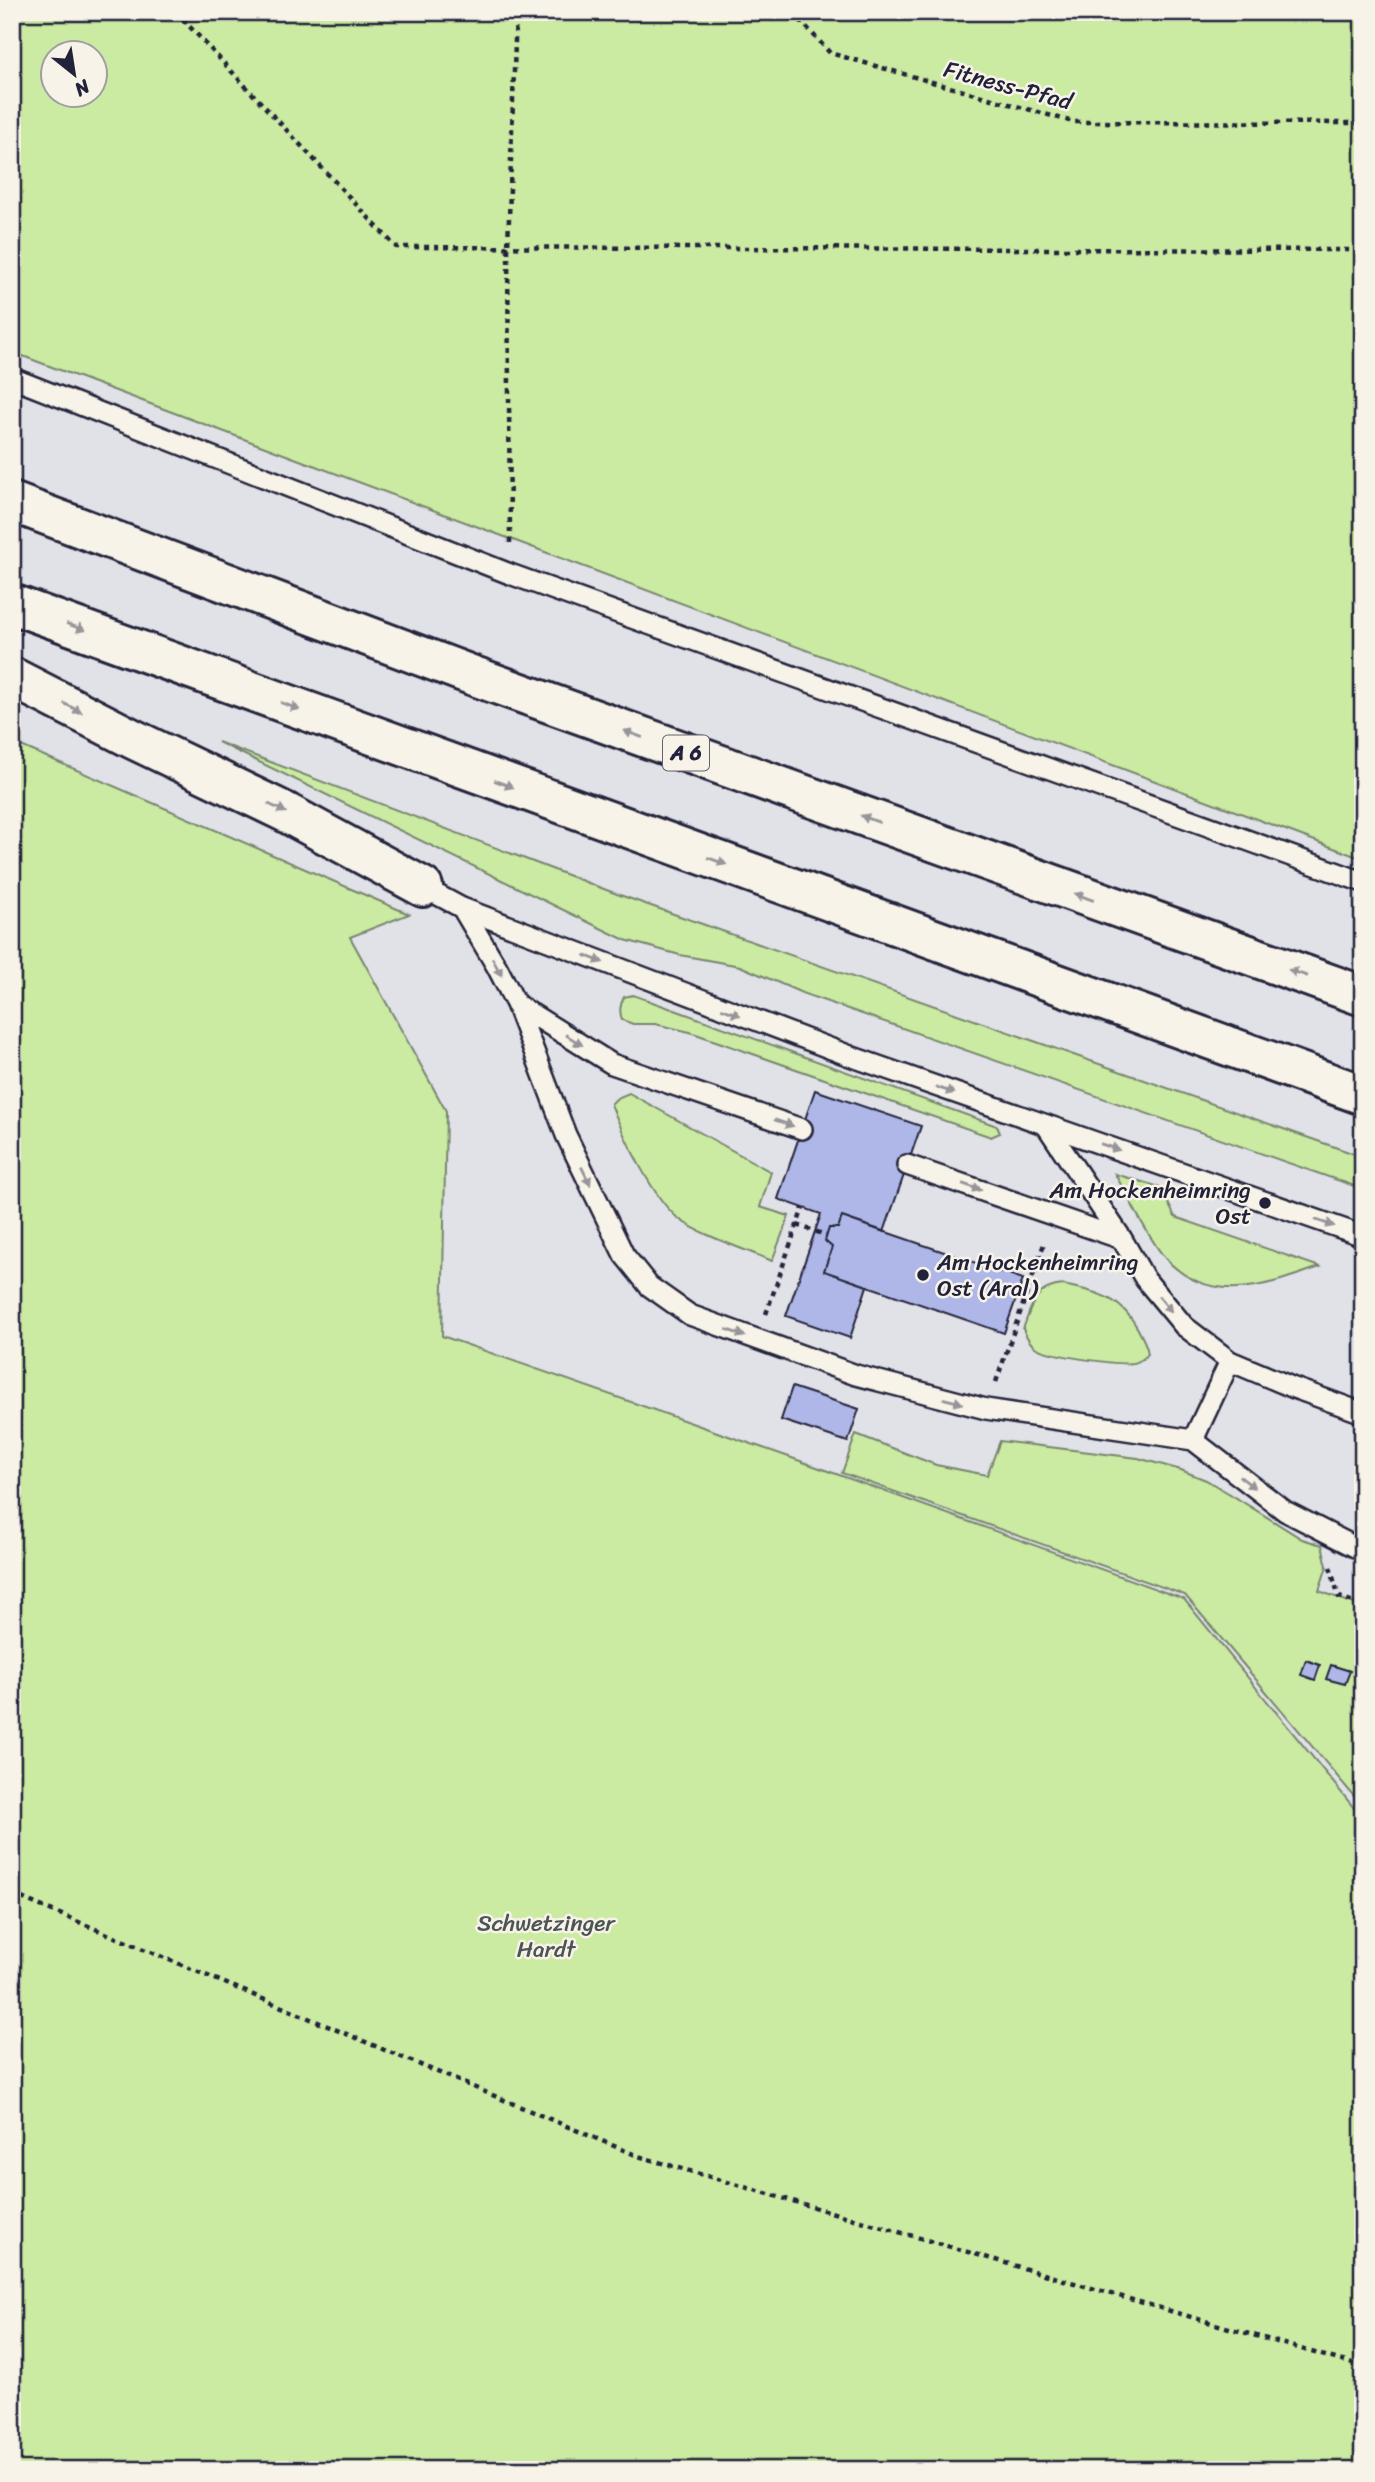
<svg xmlns="http://www.w3.org/2000/svg" width="1375" height="2482" viewBox="0 0 1375 2482" font-family="Sriracha,sans-serif">
	<rect width="100%" height="100%" fill="#e1e1e8"/>
	<filter id="ink" filterUnits="userSpaceOnUse"><feTurbulence type="fractalNoise" baseFrequency=".0143" numOctaves="2"/><feDisplacementMap in="SourceGraphic" scale="14" xChannelSelector="R" yChannelSelector="G"/><feConvolveMatrix kernelMatrix="1 2 1 2 8 2 1 2 1" color-interpolation-filters="sRGB"/></filter>
	<g filter="url(#ink)">
		<!-- green -->
		<path fill="#cbeaa2" stroke="#76866e" stroke-width="2" fill-rule="evenodd" d="M 12,12 L 1363,12 L 1363,859 L 12,352 ZM 94,52 L 94,94 L 52,94 L 52,52 Z
			M 12,742 L 409,914 L 350,937 L 446,1111 L 442,1336 L 789,1457 L 1184,1599 L 1363,1819 L 1363,2470 L 12,2470 Z
			M 218,742 L 617,894 L 1363,1157 L 1363,1189 L 802,993 L 740,966 L 680,955 L 625,940 Z
			M 633,995 L 997,1126 L 1000,1133 L 991,1137 L 690,1032 L 655,1024 L 633,1024 L 622,1020 C 619,1011 620,1005 624,997 Z
			M 629,1093 L 771,1172 L 760,1207 L 789,1216 L 772,1261 C 747,1250 700,1235 679,1219 C 653,1199 623,1135 611,1104 L 617,1098 Z
			M 1115,1174 L 1160,1187 L 1175,1217 L 1320,1267 C 1266,1286 1209,1307 1165,1258 C 1148,1238 1129,1198 1115,1174 Z
			M 1063,1285 C 1100,1293 1122,1297 1140,1333 C 1144,1340 1147,1346 1148,1354 C 1144,1359 1140,1361 1134,1363 C 1118,1365 1048,1356 1035,1347 C 1029,1343 1026,1335 1023,1329 C 1032,1306 1033,1288 1063,1285 Z
			M 856,1434 L 936,1465 L 987,1475 L 1000,1441 L 1138,1458 L 1181,1470 L 1206,1480 L 1230,1494 L 1302,1539 L 1322,1545 L 1327,1566 L 1319,1591 L 1363,1607 L 1363,1807 L 1185,1595 L 842,1473 Z"/>
		<!-- building -->
		<path fill="#aeb7e7" stroke="#22223b" stroke-width="2" d="M 815,1090 L 921,1126 L 884,1232 L 842,1217 L 838,1228 L 829,1228 L 825,1241 L 832,1247 L 824,1271 L 867,1286 L 850,1338 L 786,1316 L 821,1214 L 778,1199 Z
			M 842,1217 L 1023,1279 L 1004,1333 L 824,1271 L 832,1247 L 825,1241 L 829,1228 L 838,1228 Z
			M 792,1387 L 859,1409 L 848,1442 L 781,1420 Z
			M 1306,1660 L 1320,1665 L 1315,1680 L 1301,1675 Z
			M 1331,1665 L 1350,1671 L 1345,1684 L 1326,1679 Z"/>
		<g fill="none" stroke-linecap="round" stroke-linejoin="round">
			<defs>
				<path id="lane" d="M 12,378 L 510,574 L 1363,882
					M 423,887 L 462,908 L 850,1056 L 1363,1236
					M 462,908 L 497,967 L 516,1004 L 566,1135 L 624,1255 L 649,1286 L 690,1315 L 856,1375 L 986,1409 L 1193,1440 L 1285,1511 L 1363,1551
					M 516,1004 L 612,1064 L 802,1129
					M 1046,1125 L 1122,1239 L 1145,1279 L 1184,1326 L 1230,1361 L 1294,1388 L 1363,1413
					M 907,1165 L 1122,1239
					M 1193,1440 L 1230,1361"/>
				<path id="highway" d="M 12,502 L 474,676 L 1363,996
					M 12,604 L 1363,1095
					M 12,677 L 133,739 L 285,812 L 423,887"/>
			</defs>
			<!-- lane casing -->
			<use href="#lane" stroke="#22223b" stroke-width="24"/>
			<!-- highway casing -->
			<use href="#highway" stroke="#22223b" stroke-width="44"/>
			<!-- path -->
			<path stroke="#22223b" stroke-width="4.5" stroke-dasharray="5 5" stroke-linecap="butt" d="M 176,12 L 396,247 L 1363,250
				M 793,12 L 830,53 L 1073,122 L 1363,123
				M 510,543 L 508,247 L 516,12
				M 797,1225 L 826,1235
				M 766,1314 L 803,1208
				M 996,1382 L 1045,1241
				M 1330,1567 L 1339,1597 L 1363,1605
				M 12,1894 L 638,2156 L 1363,2367"/>
			<!-- lane -->
			<use href="#lane" stroke="#f7f3e8" stroke-width="19"/>
			<!-- highway -->
			<use href="#highway" stroke="#f7f3e8" stroke-width="38"/>
		</g>
		<!-- one-way arrows -->
		<defs><path id="oneway-solid" d="M-6-.8H1V-3.2L6.5 0L1 3.2V.8H-6Z" transform="scale(1.75)"/></defs>
		<g fill="#97959a">
			<use href="#oneway-solid" transform="translate(76 627) rotate(20)"/>
			<use href="#oneway-solid" transform="translate(290 706) rotate(20)"/>
			<use href="#oneway-solid" transform="translate(73 708) rotate(27)"/>
			<use href="#oneway-solid" transform="translate(633 734) rotate(-160)"/>
			<use href="#oneway-solid" transform="translate(504 784) rotate(20)"/>
			<use href="#oneway-solid" transform="translate(277 808) rotate(26)"/>
			<use href="#oneway-solid" transform="translate(870 819) rotate(-160)"/>
			<use href="#oneway-solid" transform="translate(717 861) rotate(20)"/>
			<use href="#oneway-solid" transform="translate(1084 897) rotate(-160)"/>
			<use href="#oneway-solid" transform="translate(594 959) rotate(21)"/>
			<use href="#oneway-solid" transform="translate(497 967) rotate(62)"/>
			<use href="#oneway-solid" transform="translate(1298 973) rotate(-161)"/>
			<use href="#oneway-solid" transform="translate(731 1012) rotate(21)"/>
			<use href="#oneway-solid" transform="translate(574 1040) rotate(32)"/>
			<use href="#oneway-solid" transform="translate(945 1090) rotate(19)"/>
			<use href="#oneway-solid" transform="translate(784 1123) rotate(19)"/>
			<use href="#oneway-solid" transform="translate(1110 1147) rotate(19)"/>
			<use href="#oneway-solid" transform="translate(586 1176) rotate(64)"/>
			<use href="#oneway-solid" transform="translate(972 1187) rotate(19)"/>
			<use href="#oneway-solid" transform="translate(1325 1223) rotate(19)"/>
			<use href="#oneway-solid" transform="translate(1165 1304) rotate(50)"/>
			<use href="#oneway-solid" transform="translate(736 1333) rotate(21)"/>
			<use href="#oneway-solid" transform="translate(953 1401) rotate(15)"/>
			<use href="#oneway-solid" transform="translate(1247 1482) rotate(38)"/>
		</g>
	</g>
	<!-- markers -->
	<g fill="#22223b" stroke="#f7f3e8" stroke-width="2.5">
		<circle cx="1265" cy="1203" r="7"/>
		<circle cx="923" cy="1275" r="7"/>
	</g>
	<g text-anchor="middle" stroke-width="5" stroke-linejoin="round" paint-order="stroke">
		<!-- shield labels -->
		<rect fill="#f7f3e8" stroke="#62616f" stroke-width="2" x="663" y="735.5" width="46" height="35" rx="5"/>
		<g font-size="21" font-weight="bold" fill="#22223b">
			<text x="686" y="760">A 6</text>
		</g>
		<!-- street labels -->
		<g font-size="23" fill="#22223b" stroke="#f7f3e8">
			<text transform="translate(1008 85) rotate(15)" y="8">Fitness-Pfad</text>
		</g>
		<!-- poi labels -->
		<g font-size="23" fill="#22223b" stroke="#f7f3e8" text-anchor="end">
			<text x="1251" y="1198">Am Hockenheimring<tspan x="1251" dy="26">Ost</tspan></text>
			<text x="937" y="1270" text-anchor="start">Am Hockenheimring<tspan x="937" dy="26">Ost (Aral)</tspan></text>
		</g>
		<!-- park labels -->
		<g font-size="23" fill="#4c5455" stroke="#f7f3e8">
			<text x="546" y="1931">Schwetzinger<tspan x="546" dy="26">Hardt</tspan></text>
		</g>
	</g>
	<!-- margin -->
	<rect width="1375" height="2482" fill="none" stroke="#f7f3e8" stroke-width="42"/>
	<rect x="21" y="21" width="1333" height="2440" fill="none" stroke="#22223b" stroke-width="2.5" filter="url(#ink)"/>
	<!-- north arrow -->
	<g transform="translate(74 74) rotate(150)"><circle r="33" fill="#f7f3e8" stroke="#a29fa3" stroke-width="2"/>
	<path d="M0-5L12 26L0 18L-12 26Z" fill="#22223b"/>
	<text y="-10" font-size="19" font-weight="bold" text-anchor="middle" fill="#22223b">N</text>
	</g>
</svg>
